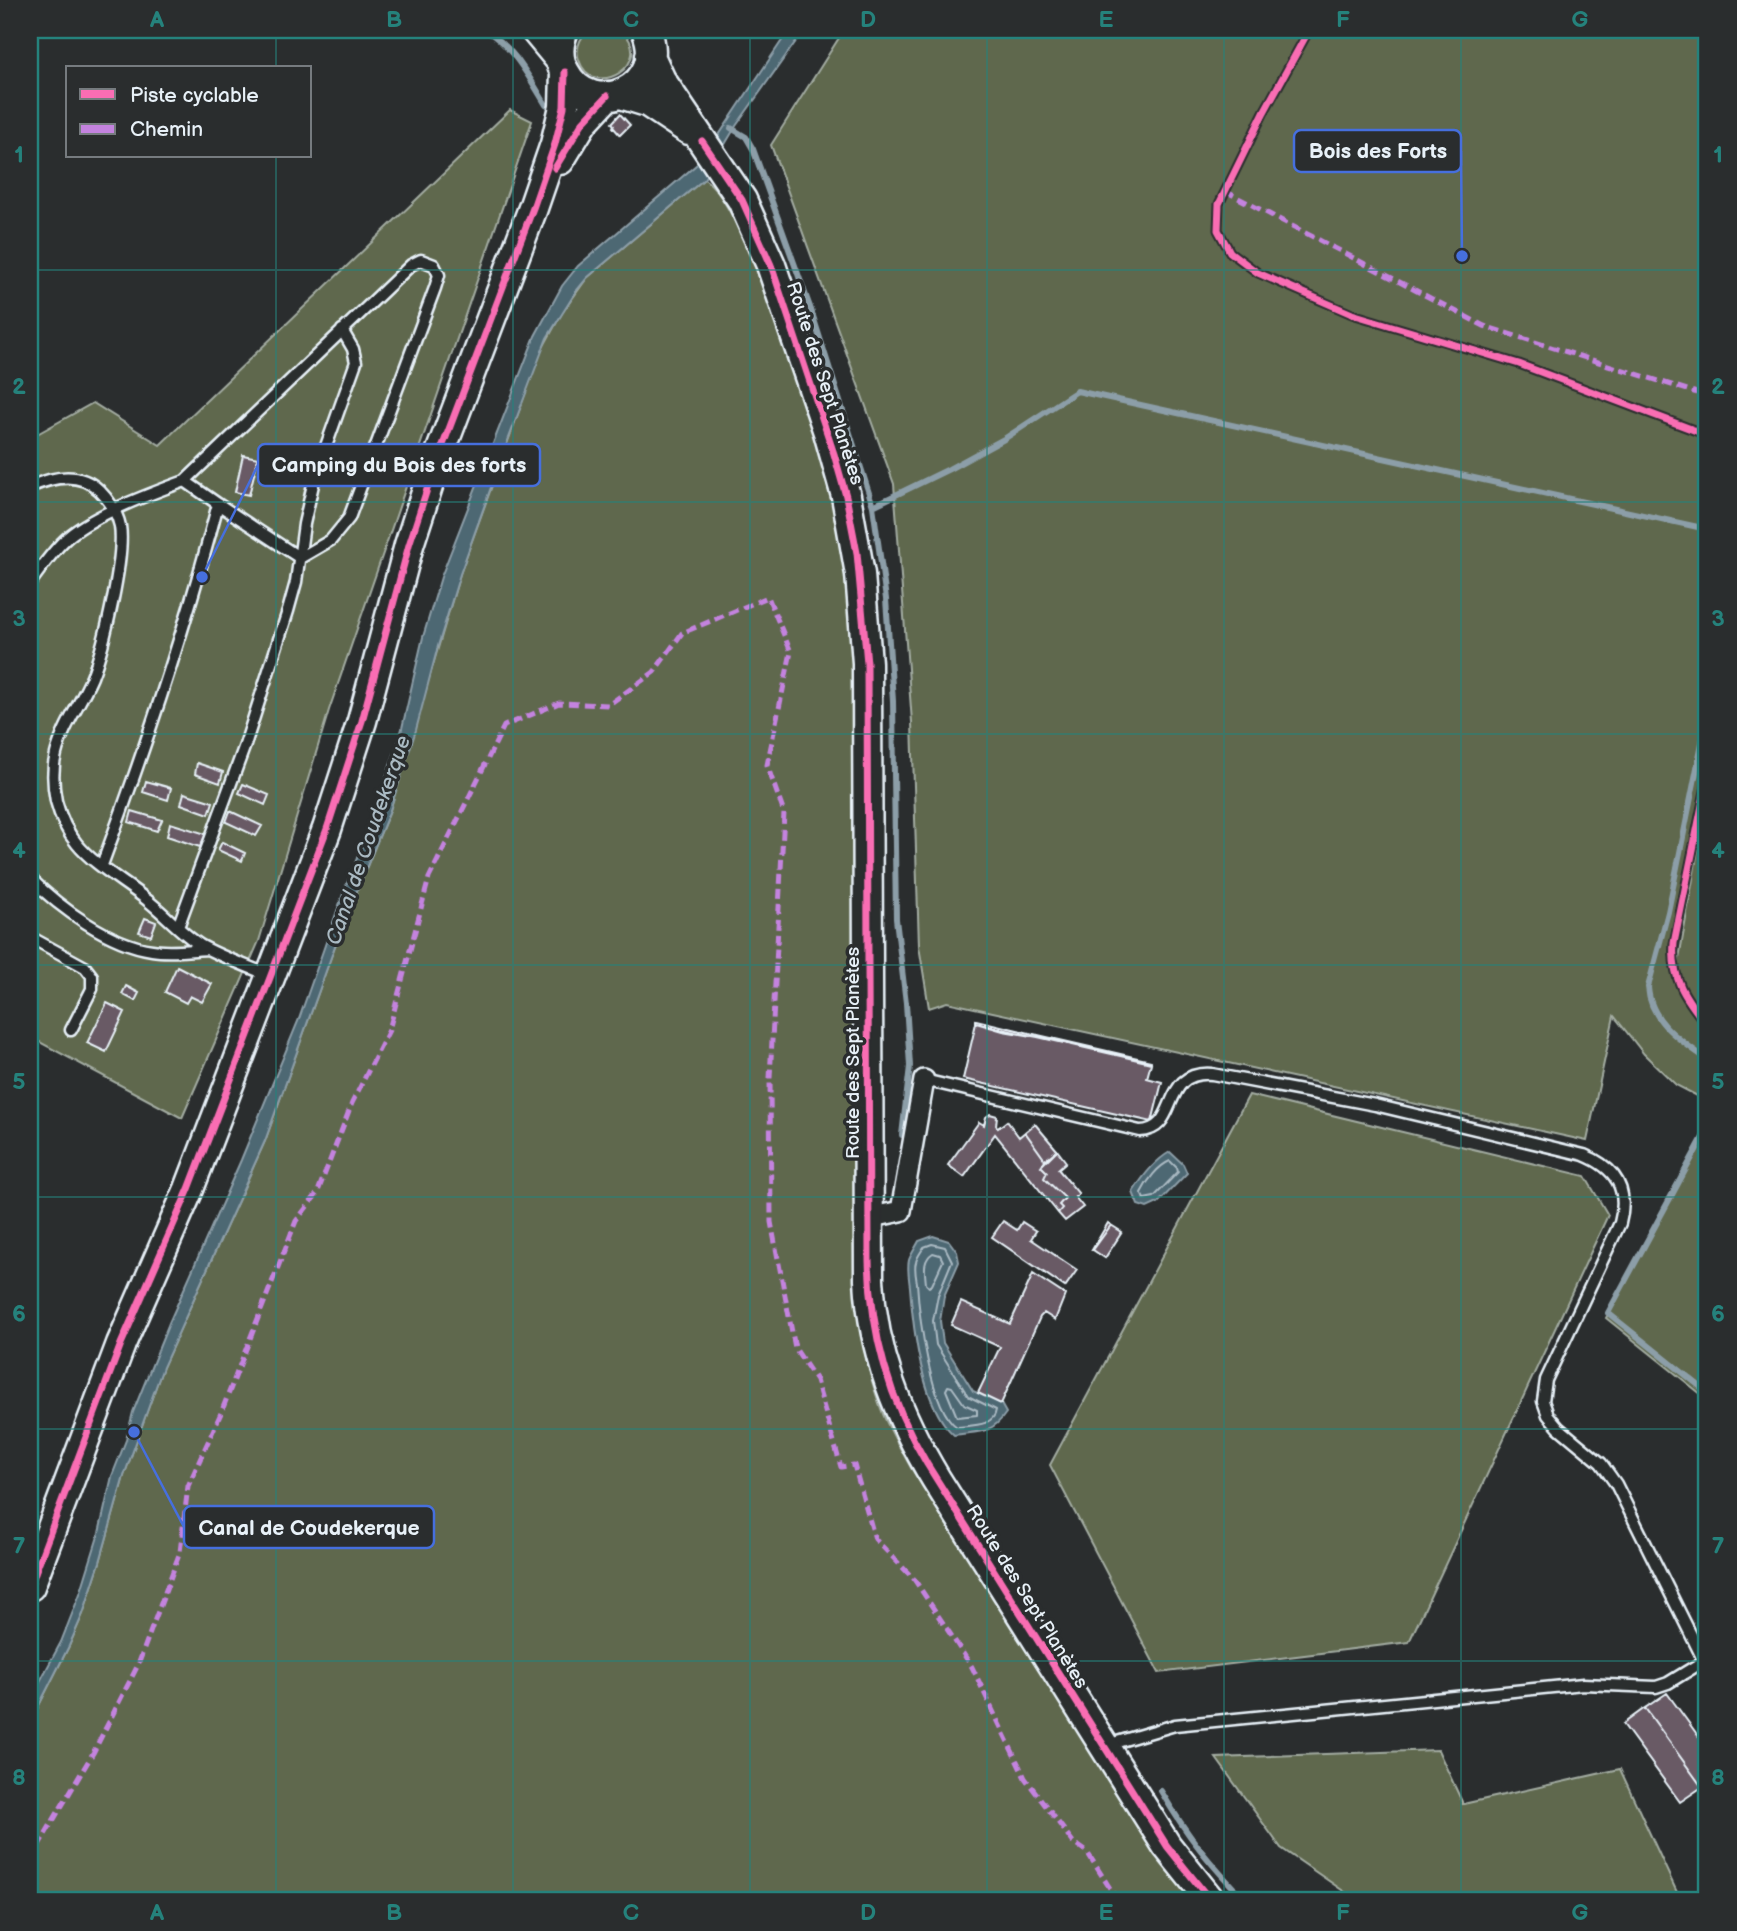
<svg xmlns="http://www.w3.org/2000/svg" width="1737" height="1931" viewBox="0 0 1737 1931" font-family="'Balsamiq Sans',sans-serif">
	<rect width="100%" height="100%" fill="#2a2d2e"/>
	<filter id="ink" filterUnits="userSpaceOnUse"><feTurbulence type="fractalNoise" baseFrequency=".0143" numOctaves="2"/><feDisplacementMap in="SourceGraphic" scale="14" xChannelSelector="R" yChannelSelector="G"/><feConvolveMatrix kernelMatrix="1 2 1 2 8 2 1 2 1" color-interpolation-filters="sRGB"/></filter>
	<g filter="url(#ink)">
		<!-- green -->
		<path fill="#5e674d" stroke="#a3aca2" stroke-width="2" fill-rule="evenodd" d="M 588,30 L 621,30 C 658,63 593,102 579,60 C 575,48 580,38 588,30 Z
			M 844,30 L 1707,30 L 1707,432 L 1637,408 L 1707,435 L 1707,785 L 1674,943 L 1675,981 L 1707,799 L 1707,1101 L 1676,1085 L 1644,1054 L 1614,1016 L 1587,1141 L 947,1002 L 929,1008 L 919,946 L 912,722 L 894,484 L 771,145 ZM 1307,295 L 1442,341 L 1442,342 L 1374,321 Z
			M 510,110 L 532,121 L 329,710 L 259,941 L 182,1118 L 30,1037 L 30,438 L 93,403 L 160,445 Z
			M 704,179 C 744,202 817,434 830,487 C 836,509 840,532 844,555 C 853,606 852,658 853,709 L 857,1308 C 862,1344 870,1380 883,1414 C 891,1433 902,1451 911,1468 L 1158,1854 L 1192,1901 L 30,1901 L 30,1723 L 69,1646 L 83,1614 L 100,1562 L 124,1476 L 163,1367 L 265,1141 L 340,932 L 390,810 L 460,574 L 540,353 L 562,313 L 587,278 Z
			M 1249,1095 L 1585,1176 L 1608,1215 L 1409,1642 L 1159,1673 L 1050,1465 Z
			M 1707,1130 L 1707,1399 L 1606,1318 Z
			M 1438,1750 L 1463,1804 L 1620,1769 L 1681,1901 L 1358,1901 L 1281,1848 L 1216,1758 Z"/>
		<!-- water -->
		<path fill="#4e6773" stroke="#8c9ea8" stroke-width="2" d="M 789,30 L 804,30 L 736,126 L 704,179 L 587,278 L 577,290 L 547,338 L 504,451 L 460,574 L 438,646 L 416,730 L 390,810 L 340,932 L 265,1141 L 163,1367 L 124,1476 L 100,1562 L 83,1614 L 69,1646 L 30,1723 L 30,1700 L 61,1642 L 81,1591 L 99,1533 L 112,1476 L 126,1440 L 133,1412 L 169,1323 L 241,1160 L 299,1019 L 344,891 L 368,830 L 400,737 L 423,637 L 441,577 L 535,336 L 562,286 L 578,266 L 703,159 Z
			M 1170,1152 L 1183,1164 L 1187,1173 L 1158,1203 L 1147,1208 L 1138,1205 L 1133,1192 C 1143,1176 1154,1161 1170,1152 Z
			M 933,1236 L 949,1241 L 957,1252 L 959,1262 L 944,1296 L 940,1321 L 943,1343 L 973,1391 L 1001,1404 L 1006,1413 C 991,1435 978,1431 954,1435 C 922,1407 913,1328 910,1287 C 909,1279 907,1268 909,1260 C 911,1254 916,1247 919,1241 Z"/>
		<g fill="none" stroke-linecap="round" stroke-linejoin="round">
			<!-- shore -->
			<path stroke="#aabac3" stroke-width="2" d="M 1170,1161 L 1177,1168 L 1178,1172 L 1154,1197 L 1144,1199 L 1141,1193 C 1147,1181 1158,1166 1170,1161 Z
				M 932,1244 L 945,1247 L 952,1261 L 938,1295 L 933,1321 L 936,1345 L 968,1396 L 996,1410 C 994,1427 971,1425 957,1427 C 930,1409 919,1315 917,1283 C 916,1277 914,1268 916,1262 C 917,1257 921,1252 924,1247 Z
				M 933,1253 L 940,1255 L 943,1261 L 932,1285 L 929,1287 L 926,1284 C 925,1272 922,1260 933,1253 Z
				M 948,1386 L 952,1387 L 964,1404 L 977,1410 L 977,1415 L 957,1417 L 946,1390 Z"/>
			<!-- stream -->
			<path stroke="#8c9ea8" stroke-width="6" d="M 485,30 C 513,46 529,77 546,105
				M 731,128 L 746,137 L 753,149 L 811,310 L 873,506 L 886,599 L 893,701 L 896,919 L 906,1003 L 910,1066 L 902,1135
				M 873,506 L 949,469 L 1004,439 L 1077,391 L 1707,529
				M 1707,718 L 1668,912 L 1648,987 C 1650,1022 1681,1041 1707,1059
				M 1707,1130 L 1608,1313 L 1707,1392
				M 1161,1791 C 1187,1836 1210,1864 1246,1901"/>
		</g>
		<!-- building -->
		<path fill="#695a65" stroke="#e8f1f8" stroke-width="2" d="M 620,114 L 630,125 L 620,135 L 613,127 L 614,125 L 612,123 Z
			M 243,455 L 258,458 L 249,495 L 235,492 Z
			M 197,763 L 223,772 L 220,783 L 195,774 Z
			M 146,781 L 171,788 L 168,800 L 143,792 Z
			M 243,784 L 269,795 L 265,805 L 239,793 Z
			M 184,793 L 213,802 L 209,814 L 181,804 Z
			M 132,811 L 162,820 L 157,831 L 129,822 Z
			M 230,811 L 262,826 L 256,836 L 226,822 Z
			M 170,823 L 206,834 L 200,847 L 167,836 Z
			M 222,842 L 245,853 L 242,861 L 218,850 Z
			M 145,918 L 156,922 L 151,936 L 139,932 Z
			M 177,966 L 212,984 L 202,1002 L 190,996 L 186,1003 L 165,992 Z
			M 126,986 L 139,993 L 135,1001 L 122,994 Z
			M 107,1003 L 125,1012 L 106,1052 L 87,1043 Z
			M 976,1020 L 1038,1035 L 1038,1037 L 1003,1031 L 976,1023 Z
			M 976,1023 L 1151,1063 L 1147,1078 L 1162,1082 L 1152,1122 L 963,1079 Z
			M 1038,1035 L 1151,1061 L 1151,1063 L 1038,1037 Z
			M 990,1114 L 997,1116 L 996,1125 L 998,1128 L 1007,1121 L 1019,1137 L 1025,1132 L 1045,1160 L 1041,1166 L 1047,1172 L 1044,1178 L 1065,1198 L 1059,1205 L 1062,1208 L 1058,1213 L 995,1134 L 964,1177 L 948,1165 L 979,1122 L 984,1125 L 986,1117 Z
			M 1035,1124 L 1057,1150 L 1045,1160 L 1025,1132 Z
			M 1057,1150 L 1066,1162 L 1058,1169 L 1079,1194 L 1075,1197 L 1083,1207 L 1065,1221 L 1058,1213 L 1062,1208 L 1059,1205 L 1065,1198 L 1044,1178 L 1047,1172 L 1041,1166 Z
			M 1003,1221 L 1017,1230 L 1022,1222 L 1036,1231 L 1031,1239 L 1077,1270 L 1065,1287 L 992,1237 Z
			M 1108,1223 L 1111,1225 L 1093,1250 L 1092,1250 Z
			M 1111,1225 L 1122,1232 L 1105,1258 L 1093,1250 Z
			M 1033,1274 L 1065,1295 L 1055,1320 L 1044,1313 L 1040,1317 L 1001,1404 L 978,1393 L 1000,1347 L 951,1325 L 961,1302 L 1010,1324 Z
			M 1667,1693 L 1707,1748 L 1707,1783 L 1702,1787 L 1645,1708 Z
			M 1645,1708 L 1702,1787 L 1680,1802 L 1623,1724 Z"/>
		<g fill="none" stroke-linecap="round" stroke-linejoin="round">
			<defs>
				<path id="lane" d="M 185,481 L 411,265 L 421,260 L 434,265 L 439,275 L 435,288 L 349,518 L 331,540 L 300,558 L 218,504
					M 30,487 C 52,477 79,471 99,490 C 109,500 117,512 120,526 C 125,557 104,646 92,677 C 81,703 63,726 56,754 C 52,769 53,786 56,801 C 60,816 67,832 77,844 C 95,866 125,882 147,900 C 165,914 181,933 200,945 C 221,957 245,965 268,975
					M 30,583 C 42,567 53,550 68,537 C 95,514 152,493 185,481 L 218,504 C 186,627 146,746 102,865
					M 30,878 C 60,908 109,944 152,950 C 170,953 190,950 207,949
					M 178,927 L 245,745 L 288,611 L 296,582 L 304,524 L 314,480 L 356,362 L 353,349 L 342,330
					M 30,937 L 85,967 L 92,976 L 92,989 L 71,1030
					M 924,1080 L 1140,1131 C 1181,1130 1159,1070 1212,1074 L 1375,1105 L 1584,1155 C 1616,1168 1629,1189 1620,1223 L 1546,1380 L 1543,1401 L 1548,1415 L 1559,1428 L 1601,1463 L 1616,1484 L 1704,1661 L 1668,1683 L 1656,1687 L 1583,1684 L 1175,1725 L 1107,1745"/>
				<path id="street" d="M 868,1218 L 901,1211 L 924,1080"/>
				<path id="secondary" d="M 535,30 L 560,60
					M 564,30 C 558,44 557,58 565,72 C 592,124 671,86 646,30
					M 650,56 L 661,80 L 742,200 L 771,265 L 828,432 L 846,496 L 860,574 L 867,663 L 869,1280 C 873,1353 898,1416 936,1479 L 1167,1846 L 1211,1901
					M 621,94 L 647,102 L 689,130
					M 560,160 L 583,122 L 607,96
					M 30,1586 L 121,1344 L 189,1189 L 327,829 L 362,721 L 409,545 L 432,474 L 533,208 L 555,144 L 564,107 L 565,72"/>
			</defs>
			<!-- lane casing -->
			<use href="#lane" stroke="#e8f1f8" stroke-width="15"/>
			<!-- street casing -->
			<use href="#street" stroke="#e8f1f8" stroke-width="24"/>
			<!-- secondary casing -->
			<use href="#secondary" stroke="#e8f1f8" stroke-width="33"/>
			<!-- lane -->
			<use href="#lane" stroke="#2a2d2e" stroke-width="10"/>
			<!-- street -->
			<use href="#street" stroke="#2a2d2e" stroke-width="19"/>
			<!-- secondary -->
			<use href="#secondary" stroke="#2a2d2e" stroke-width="28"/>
			<!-- quiet -->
			<path stroke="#c483df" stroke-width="5" stroke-dasharray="10 5" stroke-linecap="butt" d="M 1225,191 L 1484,326 L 1707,396
				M 30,1860 L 93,1753 L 138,1665 L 180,1552 L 188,1486 L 221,1413 L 296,1221 L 317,1194 L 352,1103 L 389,1030 L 429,878 L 504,726 L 559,703 L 608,705 L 654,672 L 682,633 L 768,597 L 791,652 L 767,765 L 784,813 L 770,1078 L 771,1222 L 795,1348 L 816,1380 L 841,1467 L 854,1465 L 875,1539 L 914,1579 L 972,1667 L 1025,1778 L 1073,1842 L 1087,1852 L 1113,1893 L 1116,1901"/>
			<defs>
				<path id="cycleway" d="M 1309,30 L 1264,112 L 1219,204 L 1218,230 L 1230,252 L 1258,273 L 1352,314 L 1519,364 L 1707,435
					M 702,141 L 742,200 L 771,265 L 834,454 L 846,496 L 857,553 L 867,663 L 869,1261 C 871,1335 889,1400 927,1464 L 1167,1846 L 1211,1901
					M 555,168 L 583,122 L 607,96
					M 1707,781 L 1674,943 C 1671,979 1685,998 1707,1025
					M 30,1586 L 121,1344 L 189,1189 L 327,829 L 362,721 L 409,545 L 432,474 L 533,208 L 555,144 L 564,107 L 565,72"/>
			</defs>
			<!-- cycleway casing -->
			<use href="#cycleway" stroke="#2a2d2e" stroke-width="11"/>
			<!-- cycleway -->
			<use href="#cycleway" stroke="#f96db3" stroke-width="7"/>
		</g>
	</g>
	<!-- grid -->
	<path fill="none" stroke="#25827c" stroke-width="2" stroke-opacity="0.55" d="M 276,30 L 276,68M 513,30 L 513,1901M 750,30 L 750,1901M 987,30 L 987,1901M 1224,30 L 1224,1901M 1461,30 L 1461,1901M 276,156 L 276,1901M 30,270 L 1707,270M 30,502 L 1707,502M 30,734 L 1707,734M 30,965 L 1707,965M 30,1197 L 1707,1197M 30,1429 L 1707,1429M 30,1661 L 1707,1661"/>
	<g text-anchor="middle" stroke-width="7" stroke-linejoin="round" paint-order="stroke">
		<!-- street labels -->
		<g font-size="19" fill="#e8f1f8" stroke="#2a2d2e">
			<text transform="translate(826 383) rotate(72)" y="7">Route des Sept Planètes</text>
			<text transform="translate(852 1053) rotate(-90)" y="7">Route des Sept Planètes</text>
			<text transform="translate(1028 1596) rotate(58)" y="7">Route des Sept Planètes</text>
		</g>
		<!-- water labels -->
		<g font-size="21" font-style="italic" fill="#aabac3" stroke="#2a2d2e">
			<text transform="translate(368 840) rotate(-71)" y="7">Canal de Coudekerque</text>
		</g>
	</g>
	<!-- callouts -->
	<path fill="none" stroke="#466fde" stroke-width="2.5" d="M1462 256L1461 151M202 577L258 465M134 1432L184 1527"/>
	<g fill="#466fde" stroke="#2a2d2e" stroke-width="2.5">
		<circle cx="1462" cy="256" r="7"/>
		<circle cx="202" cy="577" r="7"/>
		<circle cx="134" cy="1432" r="7"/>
	</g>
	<g fill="#2a2d2e" stroke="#466fde" stroke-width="2.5">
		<rect x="1294" y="130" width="167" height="42" rx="7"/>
		<rect x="258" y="444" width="282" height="42" rx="7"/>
		<rect x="184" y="1506" width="250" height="42" rx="7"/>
	</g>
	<g font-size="21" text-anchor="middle" font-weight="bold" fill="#e8f1f8">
		<text x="1378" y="158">Bois des Forts</text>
		<text x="399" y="472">Camping du Bois des forts</text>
		<text x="309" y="1535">Canal de Coudekerque</text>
	</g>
	<!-- margin -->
	<rect width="1737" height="1931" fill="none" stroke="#2a2d2e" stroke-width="77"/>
	<!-- legend -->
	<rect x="66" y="66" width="245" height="91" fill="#2a2d2e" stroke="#767b7f" stroke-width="2"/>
	<rect x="80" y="89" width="35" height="10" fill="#f96db3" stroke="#767b7f" stroke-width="2"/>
	<text x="130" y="102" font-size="21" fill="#e8f1f8">Piste cyclable</text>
	<rect x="80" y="124" width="35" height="10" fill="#c483df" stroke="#767b7f" stroke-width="2"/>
	<text x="130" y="136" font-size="21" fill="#e8f1f8">Chemin</text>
	<rect x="38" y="38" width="1660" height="1854" fill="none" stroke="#25827c" stroke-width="2.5"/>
	<g font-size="23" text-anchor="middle" font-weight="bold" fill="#25827c">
		<text x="157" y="27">A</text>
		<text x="394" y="27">B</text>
		<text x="631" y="27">C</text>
		<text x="868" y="27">D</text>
		<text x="1106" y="27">E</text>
		<text x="1343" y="27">F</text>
		<text x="1580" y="27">G</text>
		<text x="19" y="162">1</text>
		<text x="1718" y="162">1</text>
		<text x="19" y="394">2</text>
		<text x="1718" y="394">2</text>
		<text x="19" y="626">3</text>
		<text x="1718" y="626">3</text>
		<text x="19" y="858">4</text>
		<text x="1718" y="858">4</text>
		<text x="19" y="1089">5</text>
		<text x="1718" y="1089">5</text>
		<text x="19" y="1321">6</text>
		<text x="1718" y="1321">6</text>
		<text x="19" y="1553">7</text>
		<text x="1718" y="1553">7</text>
		<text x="19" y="1785">8</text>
		<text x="1718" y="1785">8</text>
		<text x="157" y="1920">A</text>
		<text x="394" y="1920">B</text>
		<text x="631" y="1920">C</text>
		<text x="868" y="1920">D</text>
		<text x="1106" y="1920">E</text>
		<text x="1343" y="1920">F</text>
		<text x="1580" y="1920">G</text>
	</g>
</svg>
